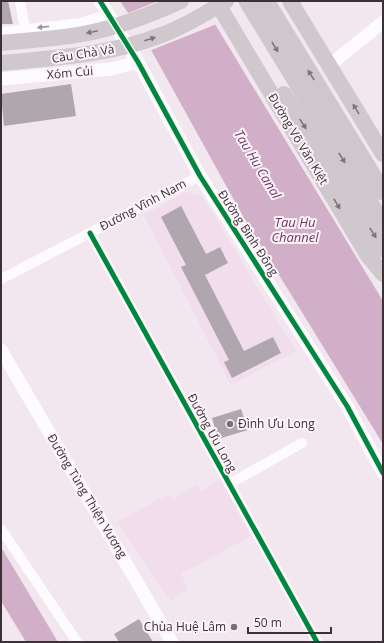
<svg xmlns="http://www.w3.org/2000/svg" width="384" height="643" viewBox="0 0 384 643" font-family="'Open Sans',sans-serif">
	<rect width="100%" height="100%" fill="#f2e7ef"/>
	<!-- built -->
	<path fill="#f1ddec" d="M 185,192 L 202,196 L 296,351 L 231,385 L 144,215 Z
		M 221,480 L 251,536 L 181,574 L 188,589 L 171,601 L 117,522 L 169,494 L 174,499 L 196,485 L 201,491 Z"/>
	<!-- water -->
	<path fill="#d2afc8" d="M 120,1 L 201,1 L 383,301 L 383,444 L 244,218 L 140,30 Z
		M 1,547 L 58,642 L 26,642 L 1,601 Z"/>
	<!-- pier -->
	<path fill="#f2e7ef" d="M 158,1 L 203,1 L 217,24 L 149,51 L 126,14 Z"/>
	<!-- building -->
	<path fill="#afa7ad" d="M 1,1 L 8,1 L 13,24 L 1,24 Z
		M 71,84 L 76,116 L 4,126 L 1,94 Z
		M 181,206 L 206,254 L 220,247 L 228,263 L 205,275 L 244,351 L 273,337 L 281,353 L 232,378 L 224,362 L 229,360 L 181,267 L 186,265 L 161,217 Z
		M 241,409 L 248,430 L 218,439 L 212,418 Z
		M 139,619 L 153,642 L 119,642 L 114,634 Z"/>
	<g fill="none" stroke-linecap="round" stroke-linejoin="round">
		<!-- minor -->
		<path stroke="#fdfbfd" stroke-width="10" d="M 20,1 L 25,29
			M 1,32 L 81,23 L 108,14
			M 90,233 L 317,642
			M 1,279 L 200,176
			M 229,484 L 302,443
			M 1,529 L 77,642"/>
		<!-- tertiary -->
		<path stroke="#fdfbfd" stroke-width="13" d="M 100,1 L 138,62 L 200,176 L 347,406 L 383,473
			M 330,65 L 383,22
			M 1,79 L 111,69 L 138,62
			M 1,350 L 172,642"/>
		<!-- primary -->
		<path stroke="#cfc9cd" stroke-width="16" d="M 216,1 L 368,256 L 383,274
			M 290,1 L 383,154
			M 1,43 C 28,40 56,39 83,34 C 117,28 150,15 181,1
			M 1,63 C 56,58 112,55 164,34 C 186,26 206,13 226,1
			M 284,94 L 383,250"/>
		<!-- trunk -->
		<path stroke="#cec7cb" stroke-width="17" d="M 247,1 L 383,224
			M 266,1 L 383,192"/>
		<defs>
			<path id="cycleway" d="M 100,1 L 138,62 L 200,176 L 347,406 L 383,473
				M 90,233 L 317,642"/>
		</defs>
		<!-- cycleway casing -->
		<use href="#cycleway" stroke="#fcf4f9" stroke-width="8"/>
		<!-- cycleway -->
		<use href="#cycleway" stroke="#00873e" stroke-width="5"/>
	</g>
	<!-- one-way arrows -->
	<defs><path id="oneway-solid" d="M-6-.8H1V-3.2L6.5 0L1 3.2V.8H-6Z"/></defs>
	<use fill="#9b969a" href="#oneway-solid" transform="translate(43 27) rotate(174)"/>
	<g fill="#7c757a">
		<use href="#oneway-solid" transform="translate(92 32) rotate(168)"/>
		<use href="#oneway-solid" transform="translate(150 39) rotate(-17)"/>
		<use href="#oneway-solid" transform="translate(356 109) rotate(-121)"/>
		<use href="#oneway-solid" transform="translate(303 124) rotate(57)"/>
		<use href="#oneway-solid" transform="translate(337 204) rotate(59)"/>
		<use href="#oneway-solid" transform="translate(373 233) rotate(57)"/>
	</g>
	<g fill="#7c7479">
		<use href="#oneway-solid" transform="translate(275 47) rotate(59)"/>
		<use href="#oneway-solid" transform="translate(311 75) rotate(-122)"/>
		<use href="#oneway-solid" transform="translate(342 158) rotate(59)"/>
	</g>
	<!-- markers -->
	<g fill="#7a7177" stroke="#fcf4f9" stroke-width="1.5">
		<circle cx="230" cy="424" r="4"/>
		<circle cx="234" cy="627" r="4"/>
	</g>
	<g text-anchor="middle" stroke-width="4" stroke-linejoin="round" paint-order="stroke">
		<!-- street labels -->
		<g font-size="12" fill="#393136" stroke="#fcf4f9">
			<text transform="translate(83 54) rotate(-9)" y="4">Cầu Chà Và</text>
			<text transform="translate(70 73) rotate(-5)" y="4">Xóm Củi</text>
			<text transform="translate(298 139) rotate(59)" y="4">Đường Võ Văn Kiệt</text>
			<text transform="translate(143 205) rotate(-28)" y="4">Đường Vĩnh Nam</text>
			<text transform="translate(248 233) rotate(57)" y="4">Đường Bình Đông</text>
			<text transform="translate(212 433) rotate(61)" y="4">Đường Ưu Long</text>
			<text transform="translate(87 496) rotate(59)" y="4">Đường Tùng Thiện Vương</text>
		</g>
		<!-- poi labels -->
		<g font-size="12" fill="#393136" stroke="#fcf4f9" text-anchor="start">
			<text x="238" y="428">Đình Ưu Long</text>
			<text x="226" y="631" text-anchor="end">Chùa Huệ Lâm</text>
		</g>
		<!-- water labels -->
		<g font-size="13" font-style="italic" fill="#6f3661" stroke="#fcf4f9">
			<text transform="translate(258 164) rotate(59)" y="5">Tau Hu Canal</text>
			<text x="295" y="227">Tau Hu<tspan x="295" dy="15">Channel</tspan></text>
		</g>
	</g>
	<!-- border -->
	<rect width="384" height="643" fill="none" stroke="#393136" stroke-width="4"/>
	<!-- scale -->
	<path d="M248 627v6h83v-6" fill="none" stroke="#393136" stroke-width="2"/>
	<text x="254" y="627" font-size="12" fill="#393136" stroke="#fcf4f9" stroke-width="3" paint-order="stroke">50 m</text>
</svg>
